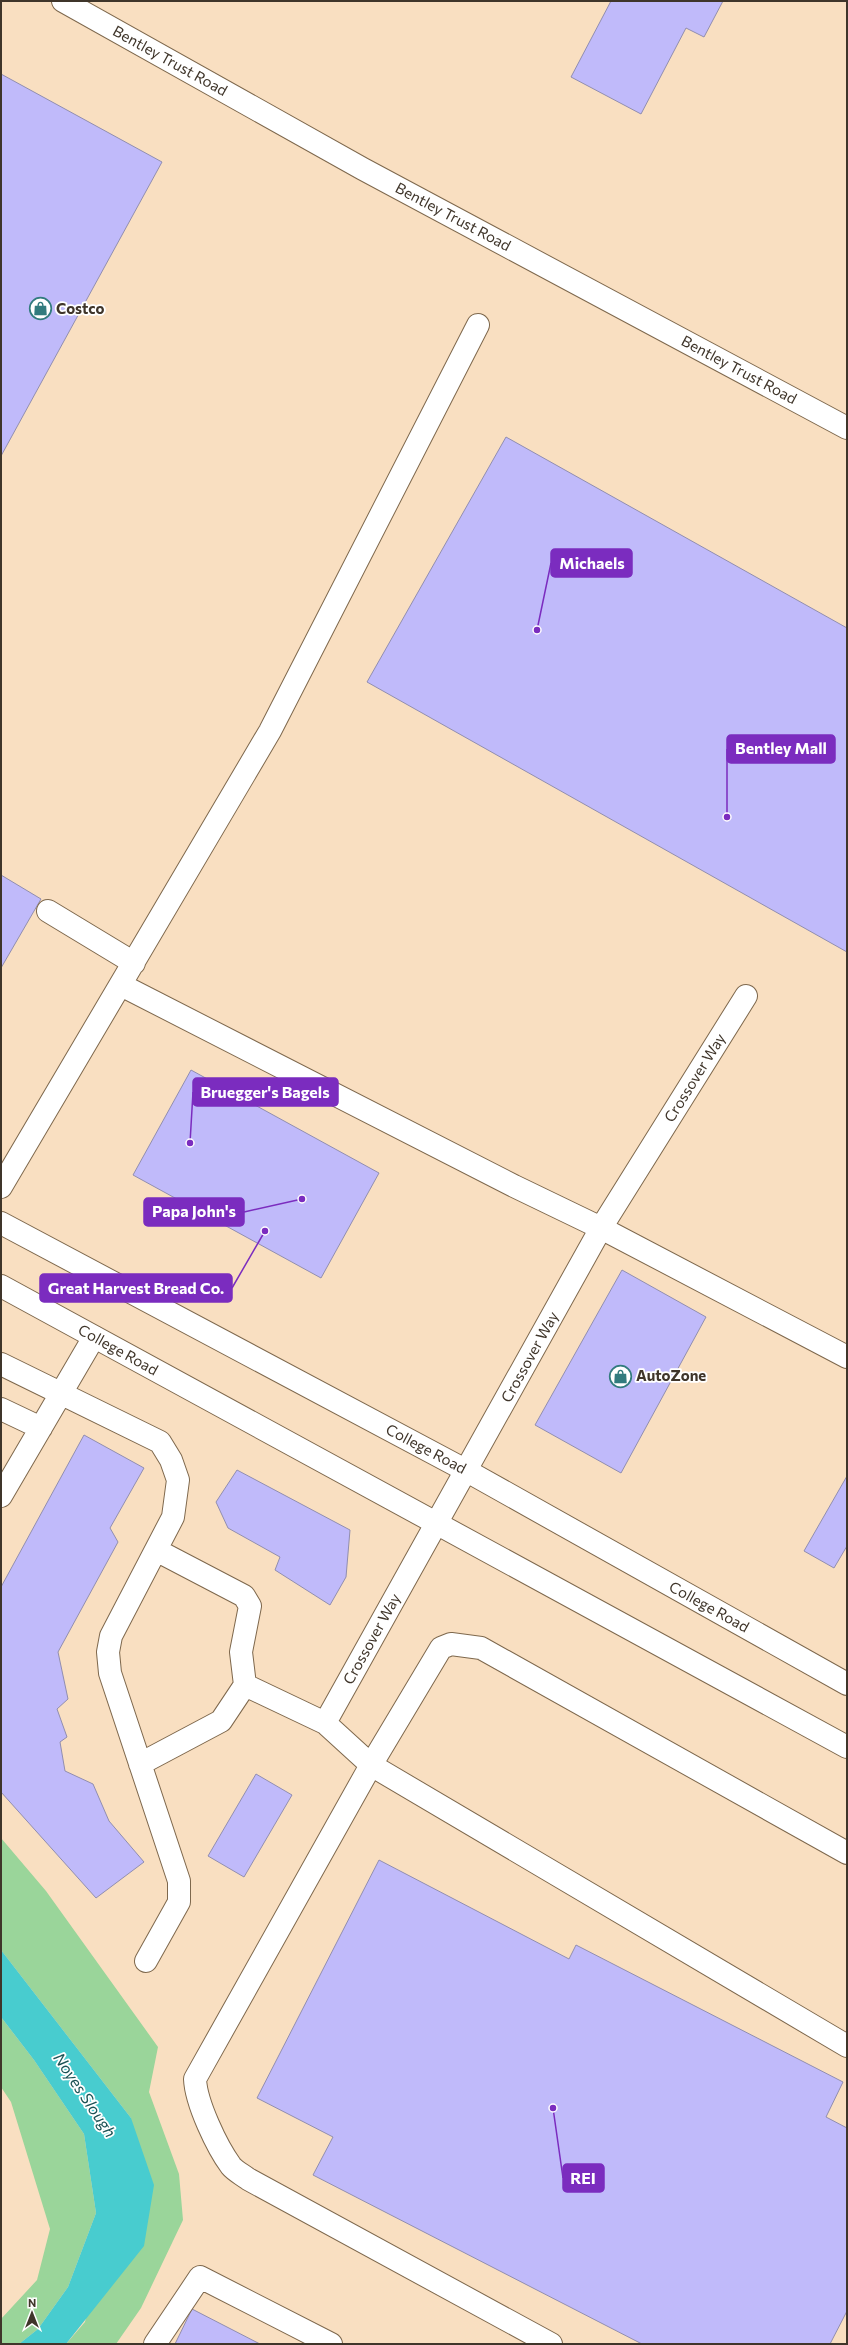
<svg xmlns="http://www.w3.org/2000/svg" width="848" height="2345" viewBox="0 0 848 2345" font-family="Commissioner,sans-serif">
	<rect width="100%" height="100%" fill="#f9dfc1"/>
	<!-- green -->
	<path fill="#9ad59a" d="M 1,1838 L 46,1891 L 158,2047 L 149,2092 L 179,2174 L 183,2220 L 141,2308 L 116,2344 L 66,2344 L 85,2322 L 131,2118 L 1,1950 Z
		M 1,2017 L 34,2060 L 84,2134 L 96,2213 L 68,2287 L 38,2329 L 19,2344 L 1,2344 L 1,2319 L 37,2280 L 50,2229 L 11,2102 L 1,2087 Z"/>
	<!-- water -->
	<path fill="#48cccf" d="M 1,1950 L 131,2118 L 154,2185 L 144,2246 L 66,2344 L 19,2344 L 38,2329 L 68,2287 L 96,2213 L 84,2134 L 34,2060 L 1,2017 Z"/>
	<!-- building -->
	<path fill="#c0bafa" stroke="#918eaf" d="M 611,1 L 723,1 L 704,37 L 686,28 L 641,114 L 571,77 Z
		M 1,74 L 162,162 L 1,456 Z
		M 506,437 L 847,628 L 847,952 L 367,682 Z
		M 1,875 L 41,899 L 1,968 Z
		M 191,1070 L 379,1173 L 321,1278 L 133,1175 Z
		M 622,1270 L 706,1317 L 621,1473 L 535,1425 Z
		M 84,1435 L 144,1468 L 110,1528 L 118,1542 L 58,1652 L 68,1699 L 57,1709 L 67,1737 L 60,1742 L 65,1771 L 93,1784 L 109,1821 L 144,1862 L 96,1898 L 1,1792 L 1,1587 Z
		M 237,1470 L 350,1530 L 346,1577 L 330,1605 L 275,1570 L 280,1557 L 228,1528 L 216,1502 Z
		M 847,1476 L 847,1546 L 834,1568 L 804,1551 Z
		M 256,1774 L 292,1795 L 244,1877 L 208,1856 Z
		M 379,1860 L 569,1959 L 576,1945 L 843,2082 L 826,2117 L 847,2128 L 847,2311 L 830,2344 L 642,2344 L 313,2175 L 333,2137 L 257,2098 Z
		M 192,2309 L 260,2344 L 175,2344 Z"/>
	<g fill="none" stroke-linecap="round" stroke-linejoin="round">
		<defs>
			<path id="minor" d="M 63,1 L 363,169 L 847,428
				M 48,911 L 134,963
				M 121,985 L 514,1186 L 601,1228 L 847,1357
				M 1,1187 L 270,731 L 478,325
				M 1,1364 L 160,1442 L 171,1460 L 178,1480 L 173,1517 L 111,1636 L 108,1652 L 110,1673 L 179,1881 L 179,1902 L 146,1961
				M 1,1409 L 41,1428
				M 1,1496 L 94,1337
				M 156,1550 L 244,1596 L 250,1606 L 241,1652 L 245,1685 L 325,1723 L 371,1765 L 847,2046
				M 325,1723 L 601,1228 L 746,996
				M 140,1764 L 221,1721 L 245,1685
				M 155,2344 L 200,2277 L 331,2344
				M 551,2344 L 248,2179 C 243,2175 235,2171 231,2166 C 217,2147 196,2103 195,2079 L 371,1765 L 441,1648 L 451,1644 L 481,1648 L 847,1853"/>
			<path id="major" d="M 1,1223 L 467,1471 L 847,1684
				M 1,1286 L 847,1747"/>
		</defs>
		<!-- minor casing -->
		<use href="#minor" stroke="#7e684d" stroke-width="24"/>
		<!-- major casing -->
		<use href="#major" stroke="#7e684d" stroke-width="24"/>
		<!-- minor -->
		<use href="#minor" stroke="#fff" stroke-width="22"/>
		<!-- major -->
		<use href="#major" stroke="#fff" stroke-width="22"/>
	</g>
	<!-- icons -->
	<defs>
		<symbol id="shop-ring" viewBox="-11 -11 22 22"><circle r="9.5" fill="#fff" stroke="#327b7e" stroke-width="1.5"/><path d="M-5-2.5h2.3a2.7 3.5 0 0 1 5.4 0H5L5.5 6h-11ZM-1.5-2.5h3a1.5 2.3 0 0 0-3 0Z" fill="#327b7e"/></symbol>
	</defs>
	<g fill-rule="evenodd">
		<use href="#shop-ring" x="28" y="296" width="25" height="25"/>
		<use href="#shop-ring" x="608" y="1364" width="25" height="25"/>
	</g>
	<g text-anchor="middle" stroke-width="3.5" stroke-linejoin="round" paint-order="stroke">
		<!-- street labels -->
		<g font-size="15" fill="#3f352a" stroke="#fff">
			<text transform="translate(170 61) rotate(29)" y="5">Bentley Trust Road</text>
			<text transform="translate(453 217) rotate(28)" y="5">Bentley Trust Road</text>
			<text transform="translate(739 370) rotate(28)" y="5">Bentley Trust Road</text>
			<text transform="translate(695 1078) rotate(-58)" y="5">Crossover Way</text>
			<text transform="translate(118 1350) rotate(29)" y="5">College Road</text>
			<text transform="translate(530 1357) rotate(-61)" y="5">Crossover Way</text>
			<text transform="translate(426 1449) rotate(28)" y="5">College Road</text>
			<text transform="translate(709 1607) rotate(29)" y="5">College Road</text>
			<text transform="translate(372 1639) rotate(-61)" y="5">Crossover Way</text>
		</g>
		<!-- poi labels -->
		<g font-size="15" font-weight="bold" fill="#3f352a" stroke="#fff" text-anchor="start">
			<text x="56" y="314">Costco</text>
			<text x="636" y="1381">AutoZone</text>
		</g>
		<!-- water labels -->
		<g font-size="16" font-style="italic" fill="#1c5355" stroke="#fff">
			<text transform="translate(85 2095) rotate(56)" y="6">Noyes Slough</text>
		</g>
	</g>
	<!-- callouts -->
	<path fill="none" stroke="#7b2cbf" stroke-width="1.5" d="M537 630L551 563M727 817L727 749M190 1143L193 1092M302 1199L244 1212M265 1231L232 1288M553 2108L563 2178"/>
	<g fill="#7b2cbf" stroke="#fff" stroke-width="1.5">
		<circle cx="537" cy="630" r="4"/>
		<circle cx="727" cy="817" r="4"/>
		<circle cx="190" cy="1143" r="4"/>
		<circle cx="302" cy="1199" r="4"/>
		<circle cx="265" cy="1231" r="4"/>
		<circle cx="553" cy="2108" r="4"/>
	</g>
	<g fill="#7b2cbf" stroke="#7b2cbf" stroke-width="1.5">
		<rect x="551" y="549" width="81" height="28" rx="4"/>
		<rect x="727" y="735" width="108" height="28" rx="4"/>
		<rect x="193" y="1078" width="145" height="28" rx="4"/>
		<rect x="144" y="1198" width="100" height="28" rx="4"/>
		<rect x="40" y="1274" width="192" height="28" rx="4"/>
		<rect x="563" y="2164" width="41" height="28" rx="4"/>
	</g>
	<g font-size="16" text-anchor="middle" font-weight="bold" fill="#fff">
		<text x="592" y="569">Michaels</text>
		<text x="781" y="754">Bentley Mall</text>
		<text x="265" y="1098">Bruegger's Bagels</text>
		<text x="194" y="1217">Papa John's</text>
		<text x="136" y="1294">Great Harvest Bread Co.</text>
		<text x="583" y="2184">REI</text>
	</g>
	<!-- border -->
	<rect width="848" height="2345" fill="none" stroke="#3f352a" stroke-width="4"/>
	<!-- north arrow -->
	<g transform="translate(32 2313)" stroke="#ffffff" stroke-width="3" paint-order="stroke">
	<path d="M0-3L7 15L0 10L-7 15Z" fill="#3f352a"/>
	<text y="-6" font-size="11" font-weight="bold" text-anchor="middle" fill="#3f352a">N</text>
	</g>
</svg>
